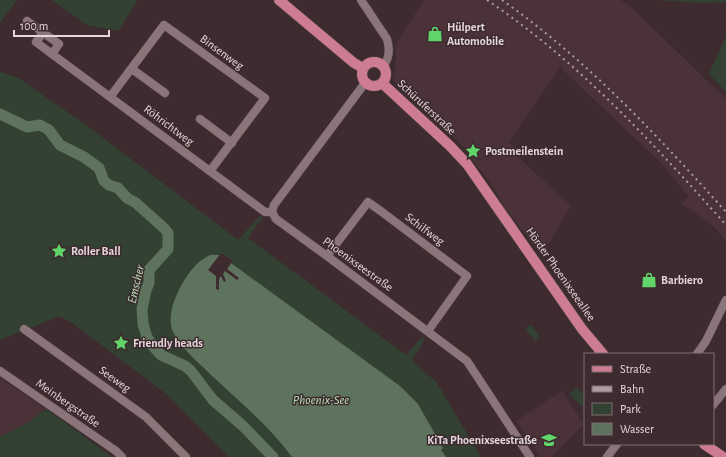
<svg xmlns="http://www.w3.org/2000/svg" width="726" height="457" viewBox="0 0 726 457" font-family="'Alegreya Sans',sans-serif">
	<rect width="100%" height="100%" fill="#3d2b2f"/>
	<!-- built -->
	<path fill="#4b3239" d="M 424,0 L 620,0 L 629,5 L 726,99 L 726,240 L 710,223 L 682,204 L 688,196 L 663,165 L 562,69 L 561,66 L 509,142 L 520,151 L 517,156 L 571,206 L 542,255 L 512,218 L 492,185 L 459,143 L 394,81 L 396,58 L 395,45 Z
		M 0,378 L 46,409 L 28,423 L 0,437 Z
		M 562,391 L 584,424 L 552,457 L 540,457 L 516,421 Z"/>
	<!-- green -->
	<path fill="#324132" d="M 0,0 L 17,0 L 0,23 Z
		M 52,0 L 138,0 L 118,31 L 87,25 Z
		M 657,0 L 726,0 L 726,2 L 702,3 Z
		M 726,36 L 726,92 L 709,74 Z
		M 0,72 L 17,77 L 89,127 L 238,240 L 260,216 L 263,217 L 248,238 L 406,355 L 422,337 L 425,339 L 412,360 L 437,383 L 481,457 L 229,457 L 169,396 L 71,322 L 59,316 L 0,340 Z
		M 531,324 L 540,337 L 535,341 L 526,329 Z
		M 576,387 L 585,395 L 583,407 L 569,394 Z
		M 46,409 L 112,457 L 0,457 L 0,437 L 28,423 Z"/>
	<!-- water -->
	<path fill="#5d735d" d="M 210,255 L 220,255 L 400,386 L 418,404 L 443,448 L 441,450 L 446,457 L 292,457 C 269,426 239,401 211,375 C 198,362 181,348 173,332 C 164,312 183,277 198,263 C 201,260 206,257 210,255 Z"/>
	<!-- pier -->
	<path fill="#3d2b2f" d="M 221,253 L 233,261 L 227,269 L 239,278 L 237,280 L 225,271 L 223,274 L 226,281 L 224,282 L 221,276 L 219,279 L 219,290 L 216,289 L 216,276 L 208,270 Z"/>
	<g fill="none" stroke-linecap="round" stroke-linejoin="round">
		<!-- river -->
		<path stroke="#5d735d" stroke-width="11" d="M 0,114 L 27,127 L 40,125 L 49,130 L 60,145 L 84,157 L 99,168 L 104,181 L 109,185 L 118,188 L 127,198 L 136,203 L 165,229 L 168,233 L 168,249 L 149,270 L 149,283 L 146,290 L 142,309 L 143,324 L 147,337 L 152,345 L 161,355 L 185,366 L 191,371 L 213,400 L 243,426 L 273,457"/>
		<defs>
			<path id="minor" d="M 361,0 L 387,39 C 390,49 390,58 383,66
				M 27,21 L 59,44 L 52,54 L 36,42 L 43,33
				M 52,54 L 265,212 L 272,212
				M 132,69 L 165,93
				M 365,83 L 274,205 L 272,212 L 276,219 L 327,256 L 467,361 L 530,457
				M 110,97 L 164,25 L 265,98 L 210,171
				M 200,119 L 232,143
				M 327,256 L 368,202 L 382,212 L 467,276 L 428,331
				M 24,329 L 146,417 L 186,457
				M 697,354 L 706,341 L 726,300
				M 0,371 L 116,451 L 122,457
				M 713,405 L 726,389
				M 607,457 L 617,444"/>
			<path id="major" d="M 279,0 L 354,63 L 363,68
				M362 74a12 12 0 1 1 24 0a12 12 0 1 1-24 0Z
				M 382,83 L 450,146 L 467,164 L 582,329 L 603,354
				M 704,444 L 723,457"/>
		</defs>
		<!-- minor casing -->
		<use href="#minor" stroke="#594a4d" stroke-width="9"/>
		<!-- major casing -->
		<use href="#major" stroke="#594a4d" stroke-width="11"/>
		<!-- minor -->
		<use href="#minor" stroke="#8b757a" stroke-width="8"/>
		<!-- major -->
		<use href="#major" stroke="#ce7b94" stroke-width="10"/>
		<!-- rail -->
		<path stroke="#ab9ca0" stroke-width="2" stroke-dasharray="2 4" stroke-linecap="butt" d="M 487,0 C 579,62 653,143 726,225
			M 502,0 C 587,60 657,135 726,212"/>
	</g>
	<!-- icons -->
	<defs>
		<symbol id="shop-bare" viewBox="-9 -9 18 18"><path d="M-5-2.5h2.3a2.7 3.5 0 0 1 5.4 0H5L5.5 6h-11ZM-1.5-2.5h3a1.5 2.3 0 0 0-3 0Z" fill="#61d46a" stroke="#3d2b2f" stroke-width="2.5" paint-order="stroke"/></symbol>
		<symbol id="sight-bare" viewBox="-9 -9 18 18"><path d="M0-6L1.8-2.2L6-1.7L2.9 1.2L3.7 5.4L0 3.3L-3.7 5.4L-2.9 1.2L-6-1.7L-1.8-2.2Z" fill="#61d46a" stroke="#3d2b2f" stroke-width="2.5" paint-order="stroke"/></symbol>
		<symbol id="school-bare" viewBox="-9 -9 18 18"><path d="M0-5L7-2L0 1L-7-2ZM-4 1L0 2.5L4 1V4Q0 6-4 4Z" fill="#61d46a" stroke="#3d2b2f" stroke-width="2.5" paint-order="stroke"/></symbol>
	</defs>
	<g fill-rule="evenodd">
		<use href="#shop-bare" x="424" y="23" width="22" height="22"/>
		<use href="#sight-bare" x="462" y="140" width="22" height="22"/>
		<use href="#sight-bare" x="48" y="240" width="22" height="22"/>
		<use href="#shop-bare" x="638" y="269" width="22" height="22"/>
		<use href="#sight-bare" x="110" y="332" width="22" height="22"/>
		<use href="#school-bare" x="538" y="429" width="22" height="22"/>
	</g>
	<g text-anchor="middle" stroke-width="3" stroke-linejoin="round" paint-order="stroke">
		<!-- poi labels -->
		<g font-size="12" font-weight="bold" fill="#e3d6d9" stroke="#3d2b2f" text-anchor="start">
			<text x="447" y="31">Hülpert<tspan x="447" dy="14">Automobile</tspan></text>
			<text x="485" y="155">Postmeilenstein</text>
			<text x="71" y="255">Roller Ball</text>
			<text x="661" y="284">Barbiero</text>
			<text x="133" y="347">Friendly heads</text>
			<text x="537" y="444" text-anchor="end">KiTa Phoenixseestraße</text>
		</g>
		<!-- street labels -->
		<g font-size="12" fill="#e3d6d9" stroke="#3d2b2f">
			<text transform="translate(222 52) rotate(36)" y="4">Binsenweg</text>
			<text transform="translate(427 107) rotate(43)" y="4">Schüruferstraße</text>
			<text transform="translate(169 125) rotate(37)" y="4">Röhrichtweg</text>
			<text transform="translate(425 229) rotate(37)" y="4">Schilfweg</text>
			<text transform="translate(358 264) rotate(36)" y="4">Phoenixseestraße</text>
			<text transform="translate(561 274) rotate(55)" y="4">Hörder Phoenixseeallee</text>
			<text transform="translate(115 379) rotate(36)" y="4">Seeweg</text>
			<text transform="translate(68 403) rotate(35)" y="4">Meinbergstraße</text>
		</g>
		<!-- water labels -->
		<g font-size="13" font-style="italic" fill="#b6e0b6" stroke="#3d2b2f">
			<text transform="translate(135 284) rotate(-77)" y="5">Emscher</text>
			<text x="321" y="404">Phoenix-See</text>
		</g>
	</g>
	<!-- legend -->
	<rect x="584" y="353" width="130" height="92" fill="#3d2b2f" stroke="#7f6f73"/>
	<rect x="592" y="366" width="20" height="6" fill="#ce7b94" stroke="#7f6f73"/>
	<text x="620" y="373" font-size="12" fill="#e3d6d9">Straße</text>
	<rect x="592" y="386" width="20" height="6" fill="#ab9ca0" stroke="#7f6f73"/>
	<text x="620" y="393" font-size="12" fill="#e3d6d9">Bahn</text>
	<rect x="592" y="403" width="20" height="12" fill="#324132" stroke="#7f6f73"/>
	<text x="620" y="413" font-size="12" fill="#e3d6d9">Park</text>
	<rect x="592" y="423" width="20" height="12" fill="#5d735d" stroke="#7f6f73"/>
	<text x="620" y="433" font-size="12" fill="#e3d6d9">Wasser</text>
	<!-- scale -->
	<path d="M14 30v6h95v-6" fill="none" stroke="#e3d6d9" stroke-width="2"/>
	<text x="20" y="30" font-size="12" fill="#e3d6d9" stroke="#3d2b2f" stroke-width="3" paint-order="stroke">100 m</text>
</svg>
